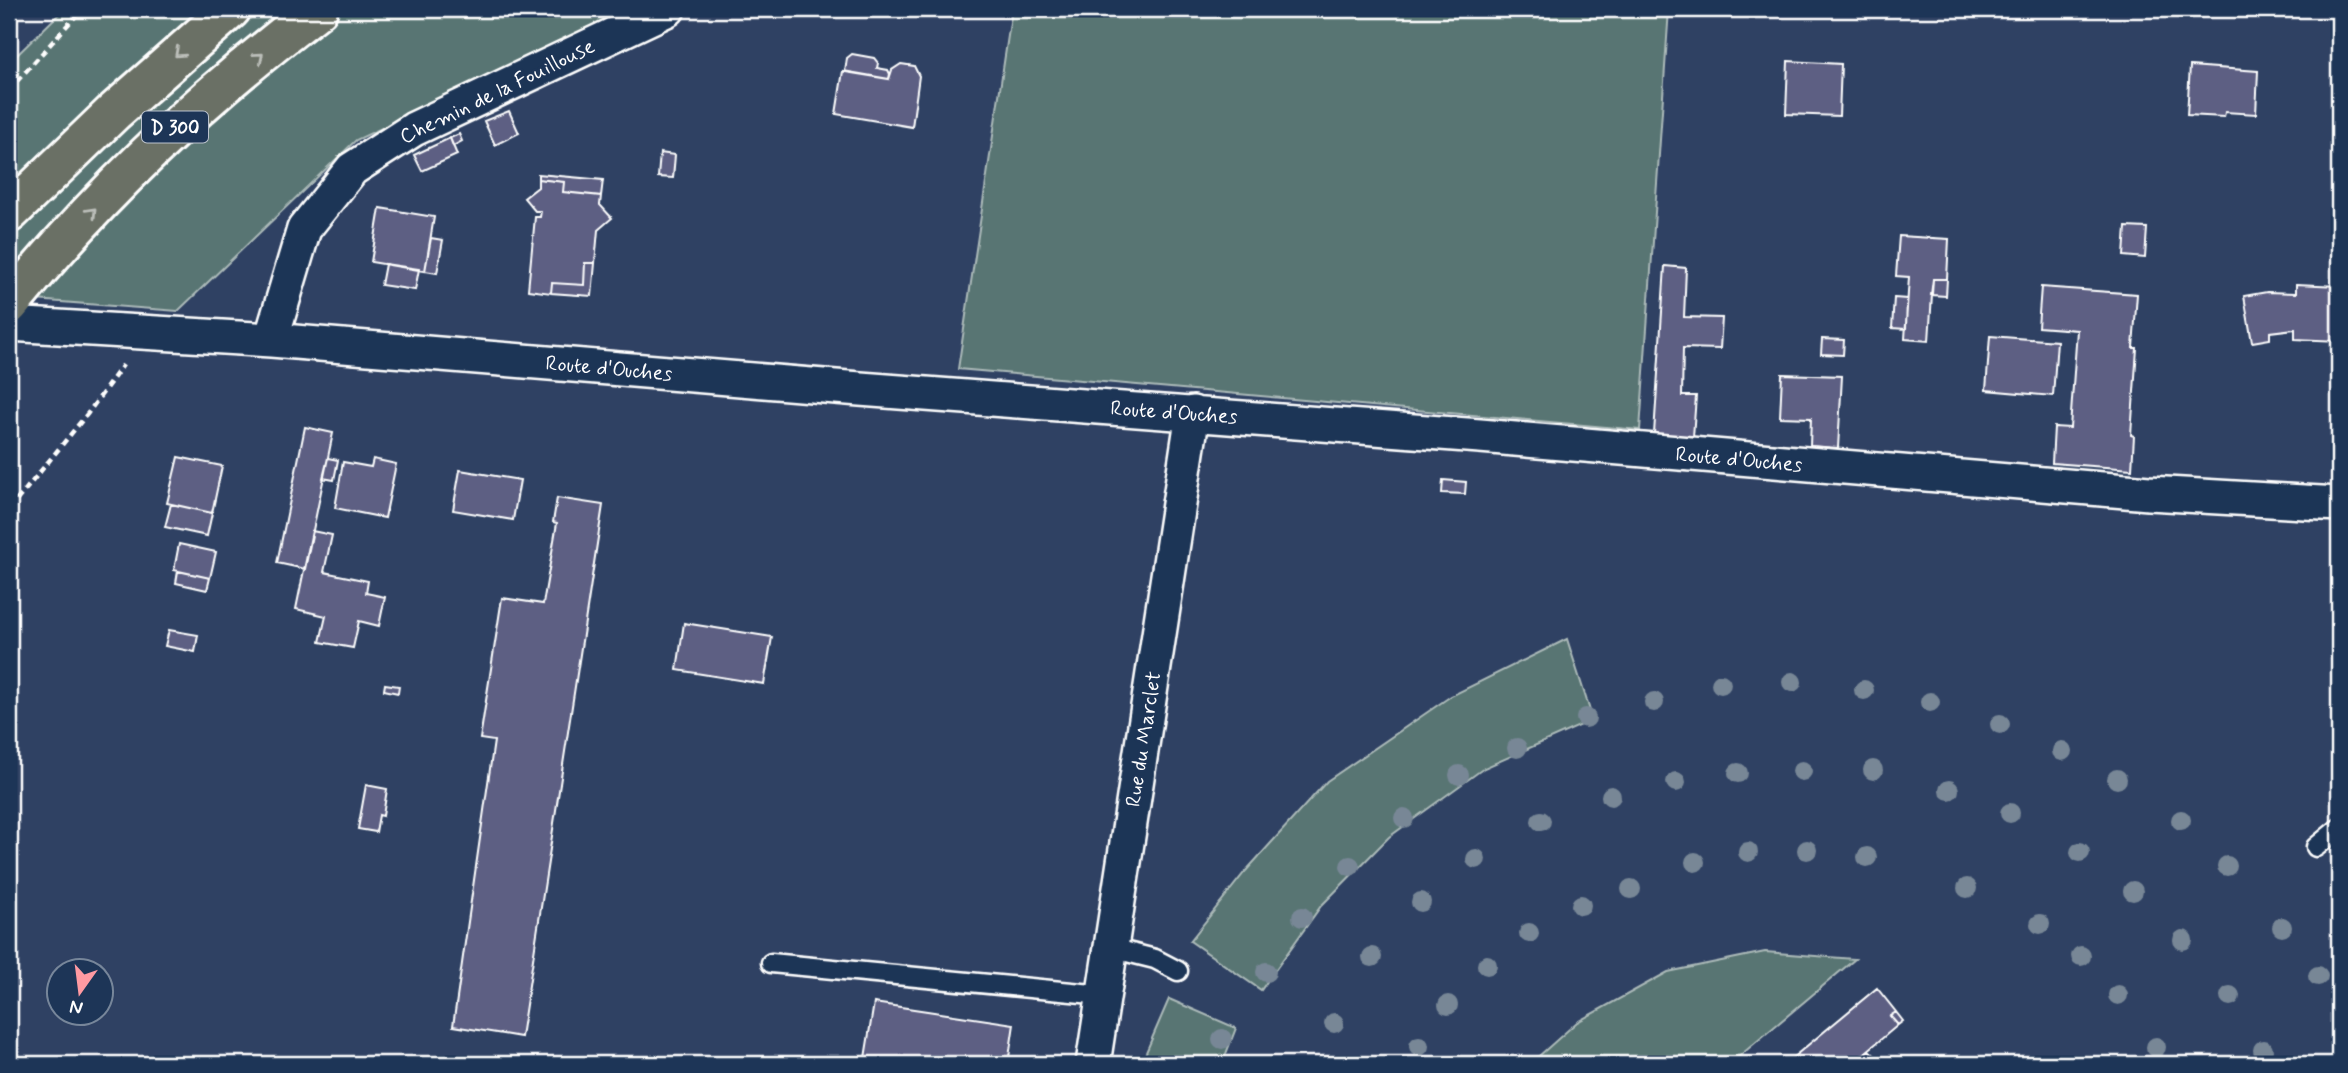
<svg xmlns="http://www.w3.org/2000/svg" width="2348" height="1073" viewBox="0 0 2348 1073" font-family="Mynerve,sans-serif">
	<rect width="100%" height="100%" fill="#2f4163"/>
	<filter id="ink" filterUnits="userSpaceOnUse"><feTurbulence type="fractalNoise" baseFrequency=".0143" numOctaves="2"/><feDisplacementMap in="SourceGraphic" scale="14" xChannelSelector="R" yChannelSelector="G"/><feConvolveMatrix kernelMatrix="1 2 1 2 8 2 1 2 1" color-interpolation-filters="sRGB"/></filter>
	<g filter="url(#ink)">
		<!-- green -->
		<path fill="#587573" stroke="#acbab9" stroke-width="2" d="M 64,9 L 636,9 L 356,140 L 178,311 L 9,298 L 9,63 Z
			M 1012,9 L 1669,9 L 1640,430 L 958,369 Z
			M 1567,639 L 1593,720 L 1484,768 L 1389,837 L 1321,906 L 1261,990 L 1190,941 L 1244,873 L 1327,781 L 1451,696 Z
			M 1765,952 L 1855,959 L 1730,1064 L 1530,1064 L 1577,1022 L 1668,972 Z
			M 1169,999 L 1236,1028 L 1222,1064 L 1141,1064 Z"/>
		<!-- building -->
		<path fill="#5d5f83" stroke="#fff" stroke-width="2" d="M 852,54 L 874,58 L 878,63 L 877,68 L 888,70 L 890,74 L 889,79 L 845,72 L 847,58 Z
			M 1788,61 L 1841,64 L 1839,116 L 1786,114 Z
			M 901,64 L 914,66 L 919,76 L 912,127 L 836,114 L 843,71 L 889,79 L 892,70 Z
			M 2190,66 L 2258,71 L 2256,114 L 2225,112 L 2224,117 L 2187,115 Z
			M 509,111 L 519,133 L 495,145 L 484,121 Z
			M 459,134 L 462,141 L 453,146 L 450,138 Z
			M 450,138 L 457,155 L 422,171 L 414,155 Z
			M 660,153 L 675,155 L 673,178 L 658,177 Z
			M 538,174 L 603,180 L 601,196 L 563,192 L 564,182 L 538,179 Z
			M 538,179 L 564,182 L 563,192 L 601,196 L 600,205 L 612,218 L 598,230 L 595,263 L 585,263 L 584,285 L 552,283 L 551,293 L 528,290 L 535,217 L 540,217 L 541,211 L 535,211 L 524,198 L 538,187 Z
			M 380,208 L 434,217 L 425,271 L 371,262 Z
			M 2126,227 L 2147,228 L 2145,258 L 2124,256 Z
			M 1899,236 L 1949,239 L 1947,279 L 1933,279 L 1929,341 L 1905,339 L 1909,277 L 1896,276 Z
			M 431,238 L 443,240 L 437,273 L 425,271 Z
			M 585,263 L 595,263 L 592,296 L 551,293 L 552,283 L 584,285 Z
			M 385,264 L 419,269 L 415,290 L 381,285 Z
			M 1665,266 L 1686,268 L 1684,317 L 1722,318 L 1720,349 L 1683,348 L 1682,396 L 1696,396 L 1693,437 L 1654,434 Z
			M 1933,279 L 1947,279 L 1946,296 L 1931,295 Z
			M 2296,284 L 2338,286 L 2337,307 L 2339,308 L 2339,341 L 2295,339 L 2295,329 L 2270,332 L 2270,339 L 2252,342 L 2244,296 L 2267,292 L 2296,293 Z
			M 2338,286 L 2339,286 L 2339,308 L 2337,307 Z
			M 2041,287 L 2137,294 L 2133,348 L 2137,348 L 2131,435 L 2134,436 L 2132,469 L 2052,463 L 2054,427 L 2070,428 L 2077,330 L 2038,327 Z
			M 1894,298 L 1907,299 L 1906,329 L 1892,328 Z
			M 1990,336 L 2057,341 L 2053,396 L 1986,390 Z
			M 1822,339 L 1844,340 L 1843,355 L 1821,354 Z
			M 1782,374 L 1842,376 L 1838,448 L 1810,446 L 1811,418 L 1780,417 Z
			M 305,427 L 333,433 L 305,569 L 277,563 Z
			M 178,457 L 222,466 L 212,513 L 167,503 Z
			M 328,458 L 338,460 L 334,480 L 323,478 Z
			M 373,459 L 396,464 L 385,518 L 335,508 L 343,462 L 371,467 Z
			M 460,470 L 520,480 L 513,520 L 453,510 Z
			M 1443,480 L 1466,482 L 1465,494 L 1442,493 Z
			M 557,498 L 603,505 L 521,1037 L 453,1026 L 494,741 L 480,739 L 502,598 L 543,604 L 557,523 L 553,522 Z
			M 171,504 L 212,513 L 207,536 L 165,527 Z
			M 312,531 L 332,535 L 324,572 L 368,581 L 366,593 L 385,597 L 379,626 L 359,621 L 353,648 L 320,642 L 326,616 L 296,609 Z
			M 179,544 L 216,552 L 210,578 L 174,570 Z
			M 178,571 L 210,578 L 207,590 L 176,583 Z
			M 684,623 L 772,637 L 764,684 L 677,670 Z
			M 169,630 L 198,635 L 195,652 L 165,646 Z
			M 385,684 L 399,686 L 398,693 L 384,690 Z
			M 366,785 L 387,789 L 383,816 L 379,815 L 376,832 L 358,829 Z
			M 1877,988 L 1896,1012 L 1890,1016 L 1898,1025 L 1854,1062 L 1856,1064 L 1785,1064 Z
			M 874,1003 L 1014,1024 L 1008,1064 L 864,1064 Z
			M 1896,1012 L 1903,1021 L 1898,1025 L 1890,1016 Z
			M 1869,1050 L 1884,1064 L 1856,1064 L 1854,1062 Z"/>
		<g fill="none" stroke-linecap="round" stroke-linejoin="round">
			<defs>
				<path id="service" d="M 2316,847 L 2339,828
					M 1111,948 L 1155,959 L 1178,971
					M 771,963 L 1103,995"/>
				<path id="minor" d="M 9,324 L 271,340 L 860,389 L 1480,436 L 2149,493 L 2339,504
					M 271,340 L 304,229 L 352,169 L 414,129 L 668,9
					M 1093,1064 L 1193,413"/>
				<path id="primary" d="M 9,213 L 114,112 L 231,9
					M 9,305 C 99,194 204,95 318,9"/>
			</defs>
			<!-- service casing -->
			<use href="#service" stroke="#fff" stroke-width="23"/>
			<!-- minor casing -->
			<use href="#minor" stroke="#fff" stroke-width="38"/>
			<!-- primary casing -->
			<use href="#primary" stroke="#fff" stroke-width="44"/>
			<!-- path -->
			<path stroke="#fff" stroke-width="4.5" stroke-dasharray="7 5" stroke-linecap="butt" d="M 9,90 L 82,9
				M 9,510 L 88,413 L 123,365"/>
			<!-- service -->
			<use href="#service" stroke="#1d3557" stroke-width="18"/>
			<!-- minor -->
			<use href="#minor" stroke="#1d3557" stroke-width="33"/>
			<!-- primary -->
			<use href="#primary" stroke="#6b7065" stroke-width="38"/>
		</g>
		<!-- trees -->
		<g fill="#788796">
			<circle cx="1792" cy="682" r="10"/>
			<circle cx="1721" cy="684" r="10"/>
			<circle cx="1864" cy="690" r="10"/>
			<circle cx="1654" cy="702" r="10"/>
			<circle cx="1930" cy="702" r="10"/>
			<circle cx="1586" cy="718" r="10"/>
			<circle cx="2000" cy="724" r="10"/>
			<circle cx="1517" cy="748" r="10"/>
			<circle cx="2062" cy="751" r="10"/>
			<circle cx="1873" cy="770" r="10"/>
			<circle cx="1802" cy="771" r="10"/>
			<circle cx="1738" cy="773" r="10"/>
			<circle cx="1459" cy="775" r="10"/>
			<circle cx="2117" cy="779" r="10"/>
			<circle cx="1676" cy="782" r="10"/>
			<circle cx="1949" cy="790" r="10"/>
			<circle cx="1611" cy="796" r="10"/>
			<circle cx="2010" cy="813" r="10"/>
			<circle cx="1404" cy="818" r="10"/>
			<circle cx="2181" cy="820" r="10"/>
			<circle cx="1541" cy="821" r="10"/>
			<circle cx="1807" cy="850" r="10"/>
			<circle cx="1748" cy="852" r="10"/>
			<circle cx="2080" cy="852" r="10"/>
			<circle cx="1867" cy="857" r="10"/>
			<circle cx="1476" cy="859" r="10"/>
			<circle cx="1695" cy="862" r="10"/>
			<circle cx="1350" cy="866" r="10"/>
			<circle cx="2227" cy="866" r="10"/>
			<circle cx="1967" cy="888" r="10"/>
			<circle cx="1631" cy="889" r="10"/>
			<circle cx="2133" cy="891" r="10"/>
			<circle cx="1421" cy="902" r="10"/>
			<circle cx="1581" cy="905" r="10"/>
			<circle cx="1302" cy="917" r="10"/>
			<circle cx="2040" cy="924" r="10"/>
			<circle cx="2282" cy="927" r="10"/>
			<circle cx="1529" cy="933" r="10"/>
			<circle cx="2183" cy="940" r="10"/>
			<circle cx="2081" cy="956" r="10"/>
			<circle cx="1372" cy="957" r="10"/>
			<circle cx="1487" cy="965" r="10"/>
			<circle cx="1266" cy="972" r="10"/>
			<circle cx="2318" cy="976" r="10"/>
			<circle cx="2118" cy="995" r="10"/>
			<circle cx="2230" cy="996" r="10"/>
			<circle cx="1448" cy="1005" r="10"/>
			<circle cx="1334" cy="1023" r="10"/>
			<circle cx="1222" cy="1039" r="10"/>
			<circle cx="1419" cy="1046" r="10"/>
			<circle cx="2156" cy="1047" r="10"/>
			<circle cx="2263" cy="1050" r="10"/>
		</g>
		<!-- one-way arrows -->
		<defs><path id="oneway-chevron" d="M-2-3.5L2.5 0L-2 3.5" fill="none" stroke-width="1.6" stroke-linecap="round" stroke-linejoin="round" transform="scale(1.75)"/></defs>
		<g stroke="#bcbfba">
			<use href="#oneway-chevron" transform="translate(179 53) rotate(138)"/>
			<use href="#oneway-chevron" transform="translate(259 57) rotate(-40)"/>
			<use href="#oneway-chevron" transform="translate(92 212) rotate(-46)"/>
		</g>
	</g>
	<g text-anchor="middle" stroke-width="5" stroke-linejoin="round" paint-order="stroke">
		<!-- shield labels -->
		<rect fill="#1d3557" stroke="#bbc2cd" stroke-width="2" x="142" y="111.5" width="66" height="31" rx="5"/>
		<g font-size="19" font-weight="bold" fill="#fff">
			<text x="175" y="134">D 300</text>
		</g>
		<!-- street labels -->
		<g font-size="21" fill="#fff" stroke="#1d3557">
			<text transform="translate(497 91) rotate(-26)" y="7">Chemin de la Fouillouse</text>
			<text transform="translate(609 368) rotate(5)" y="7">Route d'Ouches</text>
			<text transform="translate(1174 412) rotate(4)" y="7">Route d'Ouches</text>
			<text transform="translate(1739 459) rotate(5)" y="7">Route d'Ouches</text>
			<text transform="translate(1143 739) rotate(-81)" y="7">Rue du Marclet</text>
		</g>
	</g>
	<!-- margin -->
	<rect width="2348" height="1073" fill="none" stroke="#1d3557" stroke-width="35"/>
	<rect x="18" y="18" width="2313" height="1038" fill="none" stroke="#fff" stroke-width="2.5" filter="url(#ink)"/>
	<!-- north arrow -->
	<g transform="translate(80 992) rotate(194)"><circle r="33" fill="#1d3557" stroke="#77869a" stroke-width="2"/>
	<path d="M0-5L12 26L0 18L-12 26Z" fill="#ff9aa2"/>
	<text y="-10" font-size="19" font-weight="bold" text-anchor="middle" fill="#ffffff">N</text>
	</g>
</svg>
